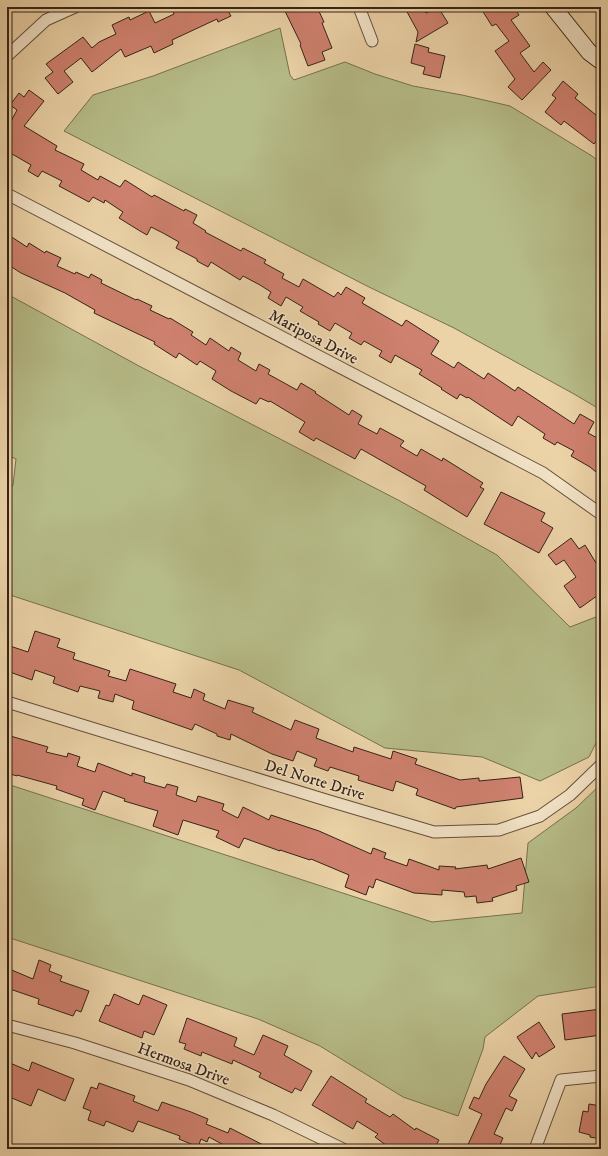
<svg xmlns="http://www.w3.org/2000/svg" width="608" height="1156" viewBox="0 0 608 1156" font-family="'IM FELL DW Pica',serif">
	<rect width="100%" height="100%" fill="#ebd2a7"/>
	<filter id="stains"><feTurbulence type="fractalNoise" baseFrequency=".005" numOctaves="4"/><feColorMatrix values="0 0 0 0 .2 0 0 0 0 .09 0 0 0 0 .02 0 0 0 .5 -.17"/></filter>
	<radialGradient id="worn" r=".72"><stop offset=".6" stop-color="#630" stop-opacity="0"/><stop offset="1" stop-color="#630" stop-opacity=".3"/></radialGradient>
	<!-- green -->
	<path fill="#b6bc88" stroke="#76704f" d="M 280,28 L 290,75 L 294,80 L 345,62 L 375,74 L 413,86 L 462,95 L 510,106 L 592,156 L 601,163 L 601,410 L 574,394 L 454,328 L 369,287 L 64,131 L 93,95 L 153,76 Z
		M 7,294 L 139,366 L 400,501 L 497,555 L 570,627 L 601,615 L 601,733 L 589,757 L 540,781 L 482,757 L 385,748 L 239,670 L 7,594 L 7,495 L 13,485 L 16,459 L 7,455 Z
		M 7,784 L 432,922 L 522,913 L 528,843 L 576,808 L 601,784 L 601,986 L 538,996 L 485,1037 L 483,1049 L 458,1116 L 403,1097 L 320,1046 L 258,1019 L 7,937 Z"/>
	<!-- building -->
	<path fill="#cf816f" stroke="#362316" d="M 180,7 L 226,7 L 231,16 L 218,22 L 217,19 L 172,40 L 173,44 L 154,53 L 151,46 L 125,57 L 121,49 L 92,72 L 81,58 L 64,71 L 73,82 L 58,94 L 45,78 L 53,72 L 46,64 L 83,37 L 92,48 L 99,42 L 116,34 L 112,25 L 129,17 L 130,20 L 149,11 L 155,23 L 174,14 L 173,11 Z
		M 283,7 L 317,7 L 324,22 L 322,23 L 332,48 L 322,52 L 325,60 L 308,66 L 300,45 L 301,44 Z
		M 411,7 L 422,7 L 426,13 L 438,7 L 448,23 L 416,42 L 418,32 L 406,10 Z
		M 480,7 L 514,7 L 519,15 L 511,20 L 530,46 L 520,53 L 534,72 L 543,62 L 551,70 L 522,100 L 508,87 L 515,79 L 495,51 L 509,41 L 496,24 L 492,26 Z
		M 415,44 L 429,48 L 428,52 L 445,56 L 440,78 L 423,74 L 425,67 L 411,63 Z
		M 563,81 L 578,94 L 575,98 L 601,119 L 601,135 L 594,144 L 564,121 L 561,125 L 545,112 L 556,98 L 552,95 Z
		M 29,90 L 44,101 L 24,126 L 57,146 L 55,150 L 84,164 L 81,170 L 98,180 L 100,176 L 120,187 L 125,180 L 152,197 L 154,195 L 184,211 L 185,209 L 197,215 L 193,223 L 206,231 L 205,232 L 241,251 L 243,248 L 266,260 L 264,263 L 284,274 L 282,278 L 299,287 L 303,279 L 334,297 L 338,292 L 341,295 L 346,287 L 365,298 L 362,303 L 402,326 L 406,320 L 439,341 L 431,354 L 454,368 L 458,362 L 484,379 L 488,373 L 515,391 L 518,387 L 574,424 L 580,414 L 594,422 L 588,433 L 601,440 L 601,476 L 590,467 L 571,456 L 574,451 L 557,442 L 555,445 L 543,438 L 545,434 L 518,416 L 512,426 L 468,397 L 467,398 L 460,394 L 457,399 L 441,389 L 442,388 L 419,374 L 422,370 L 395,355 L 391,363 L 379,356 L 382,351 L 364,341 L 361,345 L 349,338 L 352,333 L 335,323 L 330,331 L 318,324 L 319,322 L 300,311 L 303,307 L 286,297 L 281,306 L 268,298 L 271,292 L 260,285 L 243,276 L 240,280 L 211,262 L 208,267 L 197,261 L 197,259 L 176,248 L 179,242 L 163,233 L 151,227 L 147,235 L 140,231 L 119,218 L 123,212 L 105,200 L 104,203 L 93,197 L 89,202 L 59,186 L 62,181 L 42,171 L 38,177 L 28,171 L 31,165 L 7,151 L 7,129 L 17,110 L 10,105 L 19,93 L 24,97 Z
		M 7,234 L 27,247 L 29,243 L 45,253 L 46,251 L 61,258 L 57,266 L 75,274 L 76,272 L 89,278 L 91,274 L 102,280 L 101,283 L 136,300 L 137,299 L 152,306 L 150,310 L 169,319 L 170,318 L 193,332 L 191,335 L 206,345 L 210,338 L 229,351 L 231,347 L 241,353 L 238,360 L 256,371 L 259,364 L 270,370 L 268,374 L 297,390 L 301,383 L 316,392 L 315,393 L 349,415 L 352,410 L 362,416 L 358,424 L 377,434 L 380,428 L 404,441 L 400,446 L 417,456 L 421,449 L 442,461 L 443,458 L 483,483 L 480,487 L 484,489 L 467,517 L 424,490 L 426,486 L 361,449 L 355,459 L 316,438 L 314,441 L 299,432 L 305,422 L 270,401 L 269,402 L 260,398 L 256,404 L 231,391 L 212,379 L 216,371 L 200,361 L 197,365 L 179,353 L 176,358 L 154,344 L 155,342 L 94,313 L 95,310 L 65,293 L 21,273 L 7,264 Z
		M 501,492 L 545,513 L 541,521 L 553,528 L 539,553 L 484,524 Z
		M 571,538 L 579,549 L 585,545 L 601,571 L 601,577 L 596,580 L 601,587 L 601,593 L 580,608 L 564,586 L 576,577 L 564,560 L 556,565 L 548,555 Z
		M 35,631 L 60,639 L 57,647 L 75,653 L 73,659 L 110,671 L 108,676 L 126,681 L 130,669 L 176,684 L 173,692 L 191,698 L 194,689 L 205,694 L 203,700 L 225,709 L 228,700 L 254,708 L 252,712 L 291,730 L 295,720 L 319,729 L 316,738 L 353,752 L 354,747 L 391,759 L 393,751 L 417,759 L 415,764 L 460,780 L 479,778 L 479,781 L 520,777 L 523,798 L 456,807 L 455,809 L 416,795 L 418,789 L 396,781 L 393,791 L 358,780 L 359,776 L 330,767 L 328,771 L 314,766 L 317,759 L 297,751 L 293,761 L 272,754 L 231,734 L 230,740 L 217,736 L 217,734 L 195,724 L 192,730 L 132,709 L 134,701 L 115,694 L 113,702 L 98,698 L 100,691 L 80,686 L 78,692 L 53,683 L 55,677 L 35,670 L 32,680 L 7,671 L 7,645 L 28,652 Z
		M 7,735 L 48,747 L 46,752 L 67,757 L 68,753 L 80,757 L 77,766 L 95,772 L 98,763 L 132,776 L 132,773 L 145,777 L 144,782 L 165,788 L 167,784 L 178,787 L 176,795 L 196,802 L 198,796 L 224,804 L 222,810 L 238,818 L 243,807 L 269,820 L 271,815 L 319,831 L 371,854 L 373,848 L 386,853 L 384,858 L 407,866 L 409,859 L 439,870 L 439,866 L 456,867 L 455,869 L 487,865 L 488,869 L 521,858 L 529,882 L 516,886 L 517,890 L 492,898 L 493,901 L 477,903 L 476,896 L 465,897 L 464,892 L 442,890 L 442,895 L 414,893 L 376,879 L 373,888 L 369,886 L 366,895 L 345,887 L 349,875 L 311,859 L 310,860 L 280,850 L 280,851 L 244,838 L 239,848 L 216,837 L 219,831 L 183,820 L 178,835 L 153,826 L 158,811 L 124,801 L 125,799 L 103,791 L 95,810 L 82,805 L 84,799 L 56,789 L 57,786 L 17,775 L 17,776 L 7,773 Z
		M 39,960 L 51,965 L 49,971 L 62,976 L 60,981 L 89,991 L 81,1012 L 76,1010 L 73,1016 L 38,1004 L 39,999 L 7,988 L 7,968 L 33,979 Z
		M 114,994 L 139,1005 L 143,995 L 167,1005 L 154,1035 L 144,1031 L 142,1038 L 99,1021 L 106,1005 L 109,1006 Z
		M 601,1009 L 601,1035 L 565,1040 L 562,1014 Z
		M 187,1018 L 237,1038 L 234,1046 L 254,1055 L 263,1035 L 288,1046 L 284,1055 L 312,1071 L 301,1091 L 295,1088 L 292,1093 L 259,1077 L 261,1073 L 233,1060 L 232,1064 L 202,1052 L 201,1056 L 184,1049 L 186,1044 L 179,1042 Z
		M 539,1022 L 555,1047 L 539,1057 L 536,1052 L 532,1059 L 517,1037 Z
		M 504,1056 L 525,1069 L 509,1096 L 517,1100 L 512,1111 L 506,1108 L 494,1134 L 503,1138 L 498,1149 L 466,1149 L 482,1114 L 469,1108 L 474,1097 L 479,1099 L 486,1084 Z
		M 32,1062 L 74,1079 L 65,1101 L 38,1089 L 31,1106 L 7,1096 L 7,1070 L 10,1063 L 29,1071 Z
		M 331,1076 L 367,1099 L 365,1102 L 390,1117 L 393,1114 L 415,1130 L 416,1128 L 439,1140 L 434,1149 L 391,1149 L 375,1137 L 378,1134 L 357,1121 L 353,1129 L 312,1105 Z
		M 99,1083 L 135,1096 L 133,1101 L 158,1111 L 162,1102 L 191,1112 L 208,1119 L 206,1124 L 228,1133 L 230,1128 L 271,1149 L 231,1149 L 209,1137 L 207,1142 L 201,1139 L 198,1147 L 179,1139 L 180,1136 L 138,1121 L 133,1132 L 106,1121 L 104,1126 L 88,1120 L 91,1111 L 83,1108 L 91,1087 L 97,1089 Z
		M 589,1104 L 601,1106 L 601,1139 L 590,1137 L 590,1135 L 579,1132 L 583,1111 L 588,1112 Z"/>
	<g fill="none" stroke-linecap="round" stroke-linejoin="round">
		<defs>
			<path id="street" d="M 359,7 L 372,41
				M 7,56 L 46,20 L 75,7
				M 7,194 L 543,473 L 601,514
				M 7,702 L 326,800 L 434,832 L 499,830 L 540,816 L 570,795 L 601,765
				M 7,1025 L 75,1043 L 189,1080 L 273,1115 L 343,1149
				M 535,1149 L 561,1080 L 601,1076"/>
			<path id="secondary" d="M 553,7 L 589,52 L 601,61"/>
		</defs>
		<!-- street casing -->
		<use href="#street" stroke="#634f3a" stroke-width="13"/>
		<!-- secondary casing -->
		<use href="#secondary" stroke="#362316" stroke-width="18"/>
		<!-- street -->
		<use href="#street" stroke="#f2e2c6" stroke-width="11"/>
		<!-- secondary -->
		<use href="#secondary" stroke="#f2e2c6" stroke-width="16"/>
	</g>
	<g text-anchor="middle" stroke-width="3" stroke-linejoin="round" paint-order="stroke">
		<!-- street labels -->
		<g font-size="16" fill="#362316" stroke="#f2e2c6">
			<text transform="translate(314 336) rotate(28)" y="6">Mariposa Drive</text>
			<text transform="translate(315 779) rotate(17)" y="6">Del Norte Drive</text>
			<text transform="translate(184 1063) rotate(20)" y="6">Hermosa Drive</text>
		</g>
	</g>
	<!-- margin -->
	<rect width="608" height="1156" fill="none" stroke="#ebd2a7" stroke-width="24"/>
	<rect x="8" y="8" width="592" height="1140" fill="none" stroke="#362316" stroke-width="2"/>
	<rect x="12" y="12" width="584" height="1132" fill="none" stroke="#362316"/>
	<rect width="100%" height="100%" filter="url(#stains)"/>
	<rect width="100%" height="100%" fill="url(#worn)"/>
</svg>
